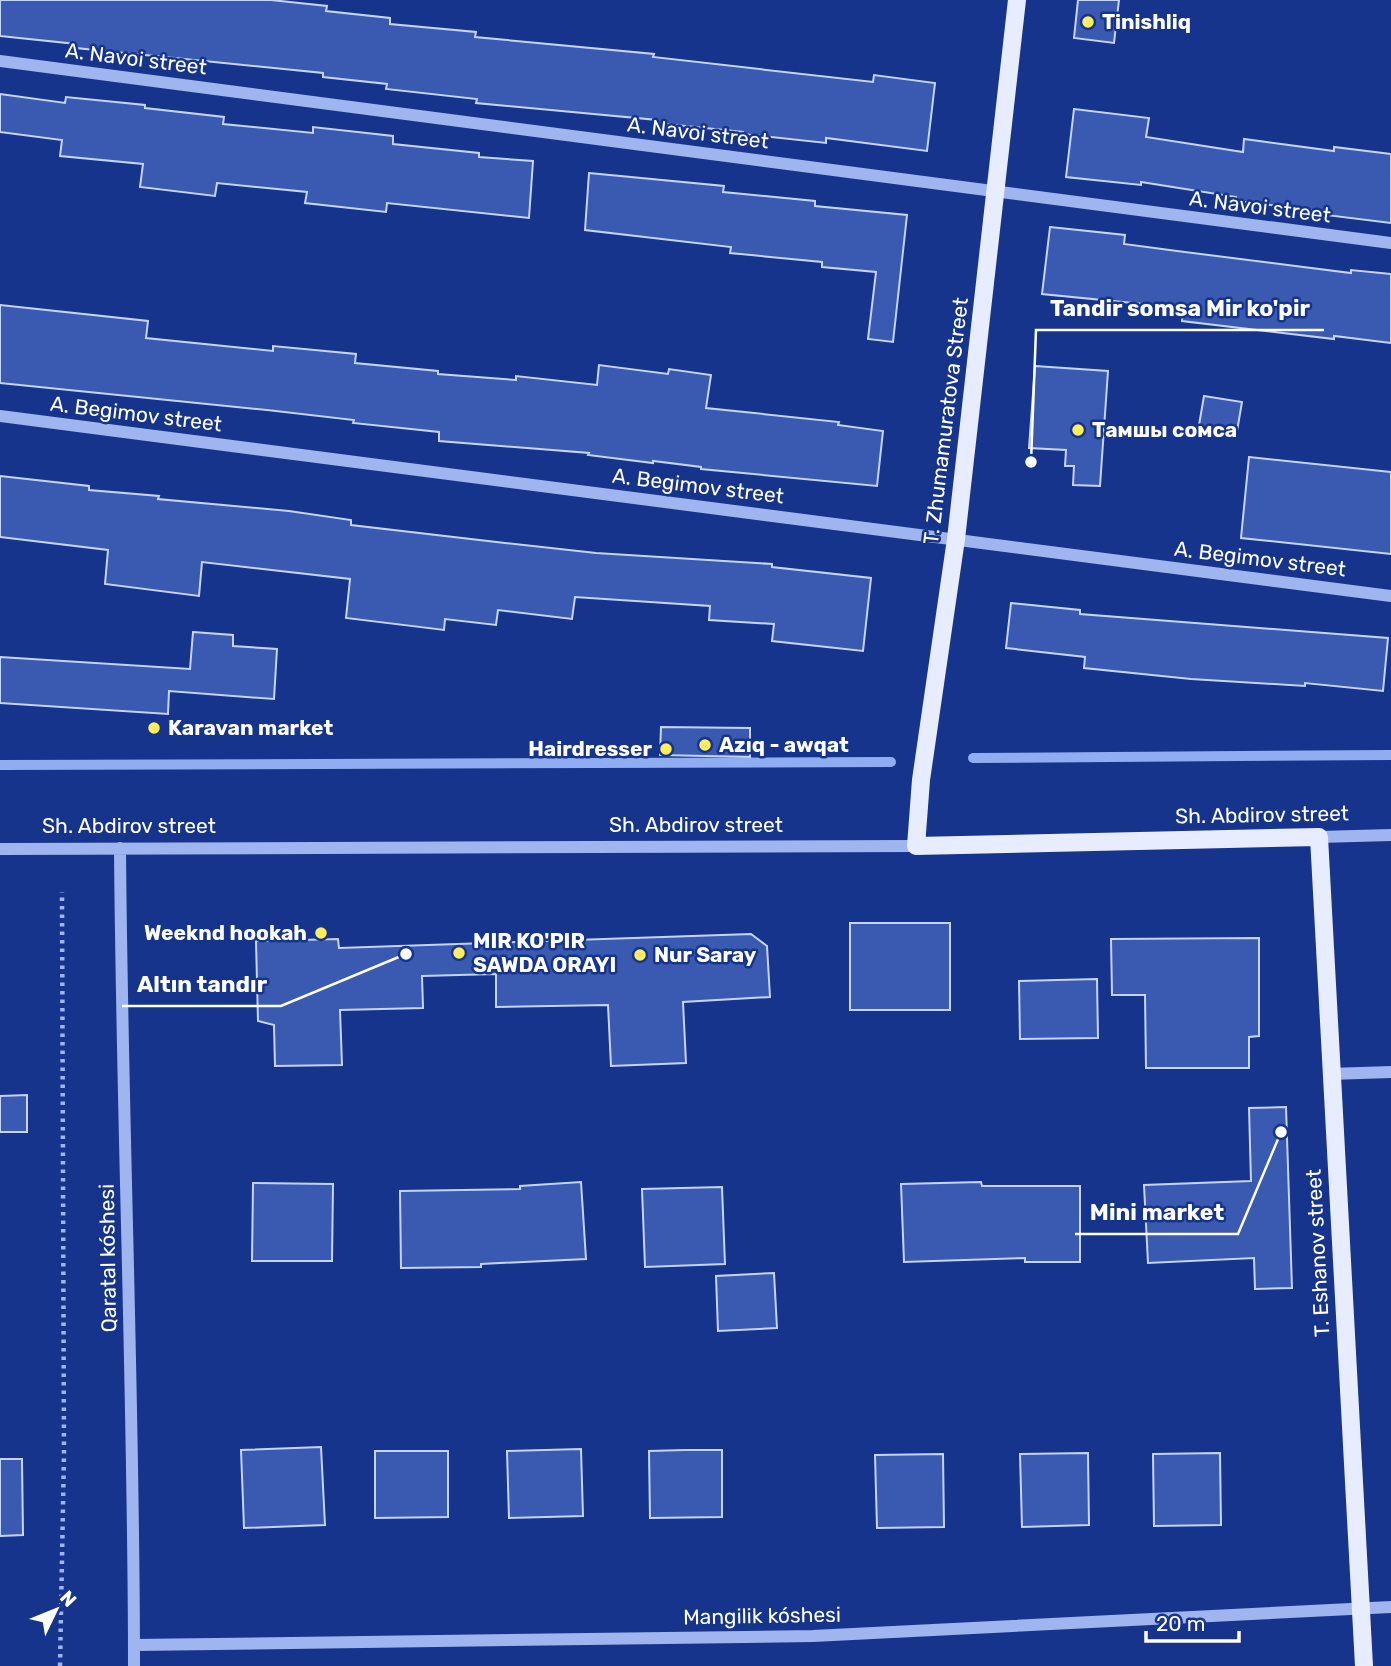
<svg xmlns="http://www.w3.org/2000/svg" width="1391" height="1666" viewBox="0 0 1391 1666" font-family="Rubik,sans-serif">
	<rect width="100%" height="100%" fill="#16348b"/>
	<g fill="none" stroke-linecap="round" stroke-linejoin="round">
		<!-- stream -->
		<path stroke="#91adf2" stroke-width="10" d="M 973,758 L 1391,755
			M 0,765 L 891,762"/>
	</g>
	<!-- building -->
	<path fill="#3a5ab2" stroke="#c5d4fb" stroke-width="2" d="M 0,0 L 271,0 L 327,6 L 326,11 L 390,18 L 390,24 L 476,32 L 475,37 L 654,54 L 653,57 L 873,82 L 874,75 L 935,83 L 927,151 L 826,138 L 826,143 L 743,134 L 743,132 L 656,123 L 657,120 L 476,103 L 477,99 L 386,89 L 387,84 L 323,77 L 323,73 L 76,48 L 76,44 L 0,36 Z
		M 1078,0 L 1119,0 L 1114,43 L 1074,38 Z
		M 0,94 L 65,103 L 66,97 L 145,105 L 145,108 L 224,117 L 223,124 L 313,133 L 313,127 L 393,136 L 393,144 L 479,153 L 479,157 L 533,161 L 529,218 L 387,203 L 386,212 L 305,203 L 307,192 L 217,183 L 215,196 L 140,187 L 143,164 L 60,156 L 62,140 L 0,132 Z
		M 1074,109 L 1149,118 L 1146,137 L 1243,152 L 1244,139 L 1334,151 L 1334,147 L 1391,154 L 1391,223 L 1326,215 L 1327,212 L 1236,201 L 1236,197 L 1141,182 L 1141,185 L 1066,177 Z
		M 589,173 L 724,186 L 723,192 L 815,201 L 815,206 L 907,215 L 893,342 L 868,339 L 876,272 L 822,267 L 822,262 L 730,253 L 731,247 L 585,230 Z
		M 1050,227 L 1125,235 L 1124,244 L 1177,251 L 1351,273 L 1351,270 L 1391,274 L 1391,343 L 1334,336 L 1334,339 L 1182,321 L 1183,308 L 1042,294 Z
		M 0,305 L 148,321 L 146,338 L 273,351 L 273,346 L 356,354 L 355,363 L 438,371 L 438,374 L 516,380 L 516,376 L 597,385 L 599,365 L 668,374 L 669,369 L 711,375 L 706,408 L 839,422 L 838,425 L 883,431 L 877,486 L 701,469 L 701,467 L 653,461 L 653,463 L 588,455 L 589,453 L 439,441 L 439,432 L 353,423 L 354,420 L 267,410 L 0,383 Z
		M 1035,366 L 1108,371 L 1100,486 L 1073,485 L 1074,466 L 1065,466 L 1066,450 L 1029,448 Z
		M 1204,396 L 1242,402 L 1236,437 L 1198,431 Z
		M 1249,457 L 1391,472 L 1391,554 L 1241,538 Z
		M 0,476 L 89,486 L 89,490 L 159,496 L 158,499 L 289,511 L 351,520 L 351,525 L 505,543 L 596,553 L 772,564 L 772,567 L 871,578 L 863,651 L 772,641 L 774,624 L 709,620 L 710,606 L 575,597 L 572,619 L 498,610 L 496,625 L 445,619 L 444,630 L 346,618 L 350,579 L 202,562 L 199,596 L 105,584 L 108,550 L 0,537 Z
		M 1011,603 L 1080,610 L 1080,614 L 1388,638 L 1383,691 L 1305,683 L 1305,686 L 1191,679 L 1084,668 L 1085,657 L 1006,648 Z
		M 193,632 L 233,635 L 233,646 L 277,649 L 274,699 L 169,691 L 168,714 L 0,703 L 0,657 L 190,669 Z
		M 661,727 L 750,728 L 750,757 L 660,755 Z
		M 850,923 L 950,923 L 950,1010 L 850,1010 Z
		M 751,934 L 767,946 L 770,997 L 683,1002 L 686,1063 L 611,1066 L 608,1005 L 496,1007 L 496,974 L 422,976 L 423,1008 L 340,1010 L 342,1065 L 275,1066 L 274,1025 L 258,1021 L 256,941 L 338,939 L 339,948 Z
		M 1259,938 L 1259,1036 L 1249,1037 L 1249,1068 L 1146,1068 L 1145,995 L 1112,995 L 1111,939 Z
		M 1097,979 L 1098,1038 L 1020,1039 L 1019,981 Z
		M 27,1095 L 27,1132 L 0,1132 L 0,1096 Z
		M 1286,1107 L 1292,1288 L 1255,1289 L 1254,1258 L 1148,1263 L 1144,1185 L 1251,1181 L 1249,1108 Z
		M 581,1182 L 586,1259 L 481,1264 L 481,1267 L 401,1268 L 400,1191 L 520,1189 L 520,1186 Z
		M 981,1182 L 982,1186 L 1080,1186 L 1080,1262 L 1025,1262 L 1025,1258 L 904,1262 L 901,1184 Z
		M 253,1183 L 333,1184 L 332,1261 L 252,1261 Z
		M 722,1187 L 725,1264 L 645,1267 L 642,1189 Z
		M 774,1273 L 777,1328 L 718,1331 L 716,1276 Z
		M 321,1447 L 325,1525 L 244,1528 L 241,1450 Z
		M 581,1449 L 583,1516 L 509,1518 L 507,1451 Z
		M 685,1450 L 722,1450 L 722,1517 L 650,1518 L 649,1451 Z
		M 375,1451 L 448,1451 L 448,1517 L 375,1518 Z
		M 1088,1453 L 1089,1525 L 1022,1527 L 1020,1454 Z
		M 1220,1453 L 1221,1525 L 1154,1526 L 1153,1454 Z
		M 943,1454 L 944,1527 L 877,1528 L 875,1455 Z
		M 0,1459 L 22,1459 L 23,1535 L 0,1536 Z"/>
	<g fill="none" stroke-linecap="round" stroke-linejoin="round">
		<!-- path -->
		<path stroke="#9fb5ef" stroke-width="4.5" stroke-dasharray="3.5 5" stroke-linecap="butt" d="M 60,1666 L 64,1453 L 62,892"/>
		<!-- minor -->
		<path stroke="#9fb5ef" stroke-width="12" d="M 0,61 L 1391,243
			M 0,416 L 1391,596
			M 1319,837 L 1391,835
			M 120,848 C 122,1121 134,1393 134,1666
			M 0,849 L 916,846
			M 1330,1074 L 1391,1072
			M 134,1645 L 813,1636 L 1391,1607"/>
		<!-- major -->
		<path stroke="#e7ecff" stroke-width="18" d="M 1017,0 L 956,539 L 921,780 L 916,846 L 1319,837 L 1364,1666"/>
	</g>
	<!-- markers -->
	<g fill="#ffed5d" stroke="#16348b" stroke-width="2.5">
		<circle cx="1088" cy="22" r="7"/>
		<circle cx="1078" cy="430" r="7"/>
		<circle cx="154" cy="728" r="7"/>
		<circle cx="705" cy="745" r="7"/>
		<circle cx="666" cy="749" r="7"/>
		<circle cx="321" cy="933" r="7"/>
		<circle cx="459" cy="953" r="7"/>
		<circle cx="640" cy="955" r="7"/>
	</g>
	<g text-anchor="middle" stroke-width="5" stroke-linejoin="round" paint-order="stroke">
		<!-- poi labels -->
		<g font-size="21" font-weight="bold" fill="#fff" stroke="#16348b" text-anchor="start">
			<text x="1102" y="29">Tinishliq</text>
			<text x="1092" y="437">Тамшы сомса</text>
			<text x="168" y="735">Karavan market</text>
			<text x="719" y="752">Azıq - awqat</text>
			<text x="652" y="756" text-anchor="end">Hairdresser</text>
			<text x="307" y="940" text-anchor="end">Weeknd hookah</text>
			<text x="473" y="948">MIR KO'PIR<tspan x="473" dy="24">SAWDA ORAYI</tspan></text>
			<text x="654" y="962">Nur Saray</text>
		</g>
		<!-- street labels -->
		<g font-size="21" fill="#fff" stroke="#16348b">
			<text transform="translate(136 59) rotate(7)" y="7">A. Navoi street</text>
			<text transform="translate(698 133) rotate(7)" y="7">A. Navoi street</text>
			<text transform="translate(1260 207) rotate(7)" y="7">A. Navoi street</text>
			<text transform="translate(136 414) rotate(7)" y="7">A. Begimov street</text>
			<text transform="translate(946 421) rotate(-83)" y="7">T. Zhumamuratova Street</text>
			<text transform="translate(698 486) rotate(7)" y="7">A. Begimov street</text>
			<text transform="translate(1260 559) rotate(7)" y="7">A. Begimov street</text>
			<text transform="translate(1262 815) rotate(-1)" y="7">Sh. Abdirov street</text>
			<text x="696" y="832">Sh. Abdirov street</text>
			<text x="129" y="833">Sh. Abdirov street</text>
			<text transform="translate(1318 1253) rotate(-93)" y="7">T. Eshanov street</text>
			<text transform="translate(108 1258) rotate(-91)" y="7">Qaratal kóshesi</text>
			<text transform="translate(762 1616) rotate(-1)" y="7">Mangilik kóshesi</text>
		</g>
	</g>
	<!-- callouts -->
	<path fill="none" stroke="#fff" stroke-width="2.5" d="M1031 462L1036 330H1324M406 954L281 1006H122M1281 1132L1238 1234H1075"/>
	<g fill="#fff" stroke="#16348b" stroke-width="2.5">
		<circle cx="1031" cy="462" r="7"/>
		<circle cx="406" cy="954" r="7"/>
		<circle cx="1281" cy="1132" r="7"/>
	</g>
	<g font-size="23" text-anchor="middle" font-weight="bold" fill="#fff" stroke="#16348b" stroke-width="5" stroke-linejoin="round" paint-order="stroke">
		<text x="1180" y="316">Tandir somsa Mir ko'pir</text>
		<text x="202" y="992">Altın tandır</text>
		<text x="1157" y="1220">Mini market</text>
	</g>
	<!-- north arrow -->
	<g transform="translate(56 1610) rotate(47)" stroke="#16348b" stroke-width="5" paint-order="stroke">
	<path d="M0-5L12 26L0 18L-12 26Z" fill="#ffffff"/>
	<text y="-10" font-size="19" font-weight="bold" text-anchor="middle" fill="#ffffff">N</text>
	</g>
	<!-- scale -->
	<path d="M1146 1631v10h93v-10" fill="none" stroke="#ffffff" stroke-width="3.5"/>
	<text x="1156" y="1631" font-size="21" fill="#ffffff" stroke="#16348b" stroke-width="5" paint-order="stroke">20 m</text>
</svg>
